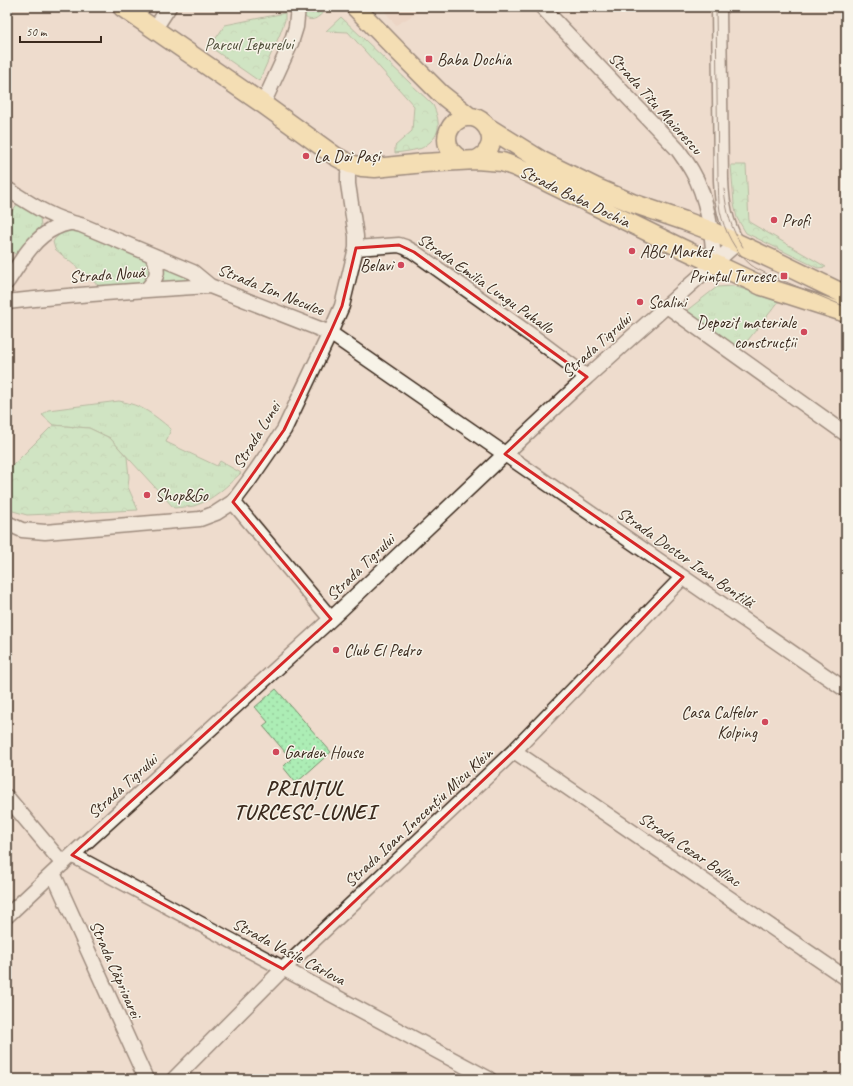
<svg xmlns="http://www.w3.org/2000/svg" width="853" height="1086" viewBox="0 0 853 1086" font-family="Caveat,sans-serif">
	<defs>
		<pattern id="grass-tufts" width="24" height="20" patternUnits="userSpaceOnUse"><rect width="24" height="20" fill="#acedb5"/><path d="M3 7l-1-3M5 7V3M7 7l1-3M15 17l-1-3M17 17v-4M19 17l1-3" fill="none" stroke="#95cb9b"/></pattern>
		<pattern id="park-crowns" width="20" height="18" patternUnits="userSpaceOnUse"><rect width="20" height="18" fill="#acedb5"/><path d="M2 6a3 3 0 1 1 6 0M12 15a3 3 0 1 1 6 0" fill="none" stroke="#95cb9b"/></pattern>
		<pattern id="garden-dots" width="8" height="8" patternUnits="userSpaceOnUse"><rect width="8" height="8" fill="#acedb5"/><path d="M2 2h.1M6 6h.1" fill="none" stroke="#95cb9b" stroke-width="1.8" stroke-linecap="round"/></pattern>
	</defs>
	<rect width="100%" height="100%" fill="#eedccd"/>
	<filter id="ink" filterUnits="userSpaceOnUse"><feTurbulence type="fractalNoise" baseFrequency=".025" numOctaves="2"/><feDisplacementMap in="SourceGraphic" scale="8" xChannelSelector="R" yChannelSelector="G"/><feConvolveMatrix kernelMatrix="1 2 1 2 8 2 1 2 1" color-interpolation-filters="sRGB"/></filter>
	<g filter="url(#ink)">
		<!-- built -->
		<path fill="#e8ccba" d="M 381,7 L 428,7 L 396,25 Z"/>
		<!-- grass -->
		<path fill="url(#grass-tufts)" stroke="#748c6a" d="M 18,203 L 40,218 L 41,226 L 19,256 L 7,249 L 7,218 Z
			M 78,230 L 191,278 L 191,281 L 189,282 L 99,286 L 55,249 L 53,242 C 57,233 68,231 78,230 Z
			M 733,286 L 780,300 L 740,350 L 686,311 L 717,287 Z
			M 119,401 C 142,405 153,414 171,429 L 166,442 L 217,466 L 220,461 L 241,473 C 227,486 213,500 194,506 C 188,507 181,507 174,508 L 110,438 L 89,428 L 53,425 L 42,415 L 48,410 Z"/>
		<!-- park -->
		<path fill="url(#park-crowns)" stroke="#748c6a" d="M 304,7 L 326,7 L 327,9 C 320,15 313,25 304,16 Z
			M 285,13 L 285,20 L 280,34 L 259,81 L 210,47 L 225,25 Z
			M 341,17 L 433,105 C 440,120 442,135 426,145 C 424,147 421,149 418,149 C 411,151 403,152 395,153 L 395,146 L 412,131 L 414,106 L 348,32 L 326,31 Z
			M 731,165 L 746,165 L 749,222 L 826,267 L 818,268 L 746,233 L 737,218 L 734,204 Z
			M 53,425 L 89,428 L 110,438 L 127,457 L 129,477 L 128,487 L 138,510 L 27,515 L 13,511 L 7,508 L 7,471 Z"/>
		<!-- garden -->
		<path fill="url(#garden-dots)" stroke="#748c6a" d="M 276,689 L 331,752 L 296,783 L 283,767 L 291,759 L 263,726 L 268,722 L 255,707 Z"/>
		<g fill="none" stroke-linecap="round" stroke-linejoin="round">
			<defs>
				<path id="minor" d="M 542,7 L 678,150 C 683,157 688,164 692,171 C 707,196 713,236 714,264
					M 154,30 L 169,7
					M 263,104 L 291,43 L 296,27 L 298,7
					M 7,189 C 31,204 52,219 81,225 L 193,272 L 210,286 L 330,333 L 846,690
					M 356,248 L 399,245 L 405,247 L 414,252 L 535,338 L 587,377
					M 7,282 C 20,263 33,238 55,228 C 59,226 65,224 70,223
					M 147,289 C 159,276 159,271 152,255
					M 7,302 C 75,294 142,290 210,286
					M 667,306 L 846,434
					M 233,502 L 331,619
					M 7,523 L 22,530 L 45,532 L 200,519 L 216,513 L 233,502 L 248,482 L 284,430 L 330,333 L 342,306 L 356,248 L 356,236 L 348,184 L 348,174 L 350,164
					M 514,751 L 846,978
					M 7,797 L 63,864
					M 72,855 L 489,1079
					M 53,873 L 146,1079
					M 7,916 L 72,855 L 331,619 L 505,454 L 587,377 L 737,243 C 725,222 722,204 721,180 L 719,7
					M 174,1079 L 283,969 L 514,751 L 683,577"/>
				<path id="major" d="M 122,7 L 263,104 L 335,156 L 350,164 L 362,167 L 375,168 L 424,163 L 476,160 C 510,144 479,102 455,122 C 451,126 447,132 447,139 C 447,149 454,156 462,160
					M 355,7 L 397,50 L 441,94 L 470,117
					M 489,128 L 542,161 L 597,188 L 632,203 L 685,221 L 711,231 L 780,263 L 846,295
					M 476,160 L 502,162 L 516,167 L 681,248 L 762,286 L 846,313"/>
			</defs>
			<!-- minor casing -->
			<use href="#minor" stroke="#3b2a1e" stroke-width="17"/>
			<!-- major casing -->
			<use href="#major" stroke="#3b2a1e" stroke-width="21"/>
			<!-- minor -->
			<use href="#minor" stroke="#f7f3e8" stroke-width="14"/>
			<!-- major -->
			<use href="#major" stroke="#fbdf96" stroke-width="18"/>
			<!-- tram -->
			<path stroke="#3b2a1e" stroke-width="1" d="M 716,7 L 718,180 C 719,190 718,201 720,211 C 724,230 735,252 751,265 C 756,269 762,271 767,274 L 846,307
				M 724,189 C 726,210 731,230 743,247"/>
		</g>
	</g>
	<!-- marked area -->
	<path d="M0 0H853V1086H0ZM 399,245 L 414,252 L 587,377 L 505,454 L 683,577 L 514,751 L 283,969 L 72,855 L 331,619 L 233,502 L 284,430 L 330,333 L 342,306 L 356,248 Z" fill="#eedccd" fill-opacity=".55" fill-rule="evenodd"/>
	<path fill="none" stroke="#d62828" stroke-width="3" stroke-linejoin="round" d="M 399,245 L 414,252 L 587,377 L 505,454 L 683,577 L 514,751 L 283,969 L 72,855 L 331,619 L 233,502 L 284,430 L 330,333 L 342,306 L 356,248 Z"/>
	<!-- markers -->
	<g fill="#d1495b" stroke="#f7f3e8" stroke-width="1.5">
		<rect x="425" y="55" width="8" height="8" rx="2"/>
		<circle cx="306" cy="156" r="4"/>
		<circle cx="774" cy="220" r="4"/>
		<circle cx="632" cy="251" r="4"/>
		<circle cx="401" cy="265" r="4"/>
		<rect x="780" y="272" width="8" height="8" rx="2"/>
		<circle cx="640" cy="302" r="4"/>
		<circle cx="804" cy="332" r="4"/>
		<circle cx="147" cy="495" r="4"/>
		<circle cx="336" cy="650" r="4"/>
		<circle cx="765" cy="722" r="4"/>
		<circle cx="276" cy="752" r="4"/>
	</g>
	<g text-anchor="middle" stroke-width="3" stroke-linejoin="round" paint-order="stroke">
		<!-- park labels -->
		<g font-size="17" fill="#52513c" stroke="#f7f3e8">
			<text x="249" y="50">Parcul Iepurelui</text>
		</g>
		<!-- poi labels -->
		<g font-size="17" fill="#3b2a1e" stroke="#f7f3e8" text-anchor="start">
			<text x="437" y="65">Baba Dochia</text>
			<text x="314" y="162">La Doi Pași</text>
			<text x="782" y="226">Profi</text>
			<text x="640" y="257">ABC Market</text>
			<text x="393" y="271" text-anchor="end">Belavi</text>
			<text x="776" y="282" text-anchor="end">Prințul Turcesc</text>
			<text x="648" y="308">Scalini</text>
			<text x="796" y="328" text-anchor="end">Depozit materiale<tspan x="796" dy="20">construcții</tspan></text>
			<text x="155" y="501">Shop&amp;Go</text>
			<text x="344" y="656">Club El Pedro</text>
			<text x="757" y="718" text-anchor="end">Casa Calfelor<tspan x="757" dy="20">Kolping</tspan></text>
			<text x="284" y="758">Garden House</text>
		</g>
		<!-- street labels -->
		<g font-size="17" fill="#3b2a1e" stroke="#f7f3e8">
			<text transform="translate(656 103) rotate(48)" y="6">Strada Titu Maiorescu</text>
			<text transform="translate(575 196) rotate(26)" y="6">Strada Baba Dochia</text>
			<text transform="translate(107 274) rotate(-4)" y="6">Strada Nouă</text>
			<text transform="translate(486 283) rotate(35)" y="6">Strada Emilia Lungu Puhallo</text>
			<text transform="translate(271 289) rotate(22)" y="6">Strada Ion Neculce</text>
			<text transform="translate(596 345) rotate(-42)" y="6">Strada Tigrului</text>
			<text transform="translate(256 435) rotate(-58)" y="6">Strada Lunei</text>
			<text transform="translate(686 557) rotate(35)" y="6">Strada Doctor Ioan Bontilă</text>
			<text transform="translate(360 567) rotate(-44)" y="6">Strada Tigrului</text>
			<text transform="translate(122 786) rotate(-42)" y="6">Strada Tigrului</text>
			<text transform="translate(418 817) rotate(-43)" y="6">Strada Ioan Inocențiu Micu Klein</text>
			<text transform="translate(690 849) rotate(34)" y="6">Strada Cezar Bolliac</text>
			<text transform="translate(289 951) rotate(28)" y="6">Strada Vasile Cârlova</text>
			<text transform="translate(116 969) rotate(66)" y="6">Strada Căprioarei</text>
		</g>
		<!-- district labels -->
		<g font-size="21" font-weight="bold" letter-spacing="1" fill="#3b2a1e" stroke="#f7f3e8">
			<text x="305" y="795">PRINȚUL<tspan x="305" dy="24">TURCESC-LUNEI</tspan></text>
		</g>
	</g>
	<!-- margin -->
	<rect width="853" height="1086" fill="none" stroke="#f7f3e8" stroke-width="24"/>
	<rect x="12" y="12" width="829" height="1062" fill="none" stroke="#3b2a1e" stroke-width="1.5" filter="url(#ink)"/>
	<!-- scale -->
	<path d="M20 36v6h81v-6" fill="none" stroke="#3b2a1e" stroke-width="2"/>
	<text x="26" y="36" font-size="12" fill="#3b2a1e" stroke="#f7f3e8" stroke-width="3" paint-order="stroke">50 m</text>
</svg>
